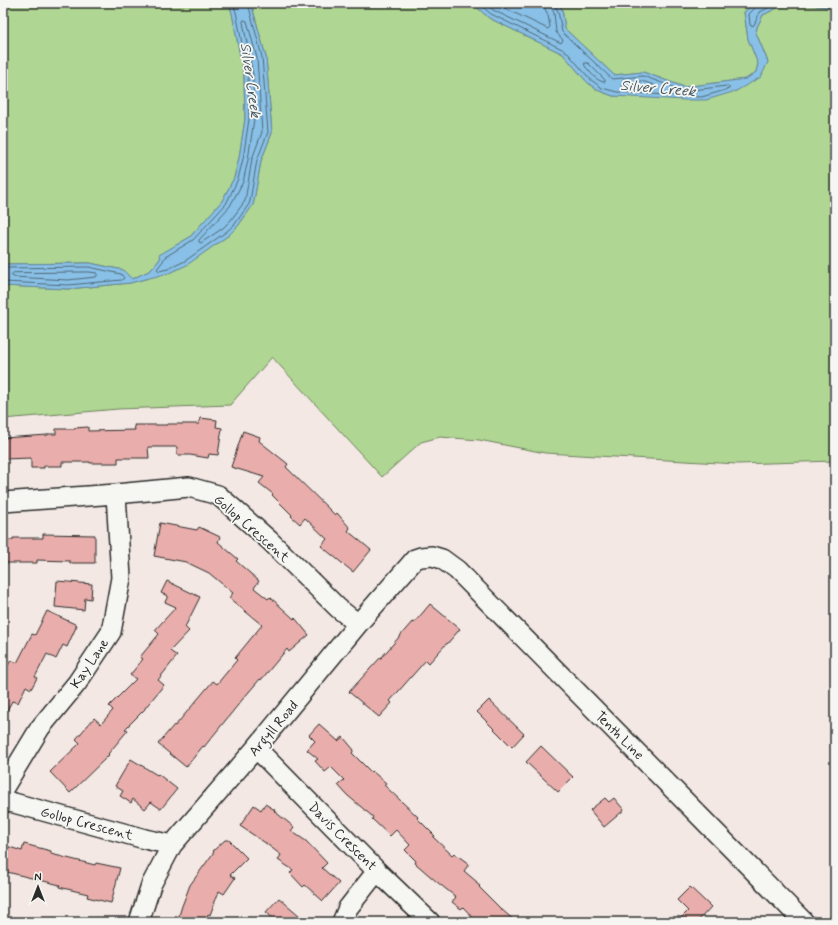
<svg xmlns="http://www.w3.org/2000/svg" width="838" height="925" viewBox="0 0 838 925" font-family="Mynerve,sans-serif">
	<rect width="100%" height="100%" fill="#f3e8e4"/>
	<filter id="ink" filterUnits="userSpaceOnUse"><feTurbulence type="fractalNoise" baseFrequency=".025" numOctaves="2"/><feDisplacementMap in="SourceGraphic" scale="8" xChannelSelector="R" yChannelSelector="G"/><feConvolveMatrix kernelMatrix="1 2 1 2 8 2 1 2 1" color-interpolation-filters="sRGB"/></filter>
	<g filter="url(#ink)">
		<!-- green -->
		<path fill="#afd692" stroke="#6d805e" d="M 3,3 L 229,3 L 232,13 L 244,76 L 245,119 L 239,158 L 234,178 L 222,201 L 190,237 L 160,255 L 160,259 L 151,270 L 132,279 L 123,270 L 90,263 L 3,264 Z
			M 251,3 L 472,3 L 489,18 L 563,54 L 587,82 L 597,90 L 613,96 L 736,91 L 768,62 L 756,33 L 757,27 L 763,15 L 781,6 L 802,4 L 835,8 L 835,461 L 737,464 L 545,453 L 479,440 L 440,437 L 421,442 L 382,477 L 272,357 L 230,405 L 118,409 L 3,419 L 3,286 L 68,289 L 130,283 L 180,268 L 187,264 L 229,235 L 238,226 L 253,205 L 261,161 L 272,133 L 266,57 Z
			M 558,3 L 755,3 L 744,12 L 748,39 L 758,64 L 756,72 L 746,79 L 684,87 L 643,72 L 614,75 L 565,29 L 562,9 Z"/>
		<!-- water -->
		<path fill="#88c0e7" stroke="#63849c" d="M 229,3 L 251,3 L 266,57 L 272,133 L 261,161 L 254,201 L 253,205 L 238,226 L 229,235 L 187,265 L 169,273 L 130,283 L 68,289 L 3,286 L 3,264 L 90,263 L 123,270 L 132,279 L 151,270 L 160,259 L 159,255 L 190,237 L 222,201 L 234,178 L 239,158 L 245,119 L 244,76 L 232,13 Z
			M 472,3 L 558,3 L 562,9 L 565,29 L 614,75 L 643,72 L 684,87 L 746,79 L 756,72 L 758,64 L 748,39 L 744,12 L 755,3 L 835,3 L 835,8 L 802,4 L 781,6 L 763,15 L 757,27 L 756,33 L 768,62 L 761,77 L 736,91 L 706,100 L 685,100 L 613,96 L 597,90 L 587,82 L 563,54 L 489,18 Z"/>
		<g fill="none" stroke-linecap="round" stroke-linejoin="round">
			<!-- shore -->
			<path stroke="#506776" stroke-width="1" d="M 233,3 L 236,12 L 248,75 L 249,119 L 243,159 L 238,179 L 226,204 L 193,240 L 165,257 L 163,261 L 157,269 L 159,271 L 168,269 L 185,261 L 226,232 L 235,224 L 249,204 L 250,201 L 257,160 L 268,132 L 262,57 L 248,3
				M 478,3 L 491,14 L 566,51 L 590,79 L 602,88 L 617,92 L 701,97 L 705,96 L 729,89 L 729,87 L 727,86 L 684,91 L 643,76 L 612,79 L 562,32 L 558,11 L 555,6 L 555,3
				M 485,3 L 493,10 L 561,43 L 563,40 L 556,32 L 554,13 L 551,7 L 550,3
				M 494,3 L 548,29 L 550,27 L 548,15 L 545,9 L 544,3
				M 757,3 L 756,7 L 749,14 L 750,25 L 751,26 L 754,25 L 760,12 L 778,3
				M 244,20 L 247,21 L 257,58 L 262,132 L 252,159 L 245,201 L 231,220 L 223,228 L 201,243 L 199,242 L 199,240 L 230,206 L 243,182 L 248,160 L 254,119 L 253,75 L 243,22 Z
				M 585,63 L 588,63 L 605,80 L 605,82 C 597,82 590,72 585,66 Z
				M 642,81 L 654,85 L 655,88 L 653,89 L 623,87 L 621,86 L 623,83 Z
				M 3,268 L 89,267 L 121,274 L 124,278 L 122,280 L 68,285 L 3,282
				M 89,272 L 97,273 L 97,276 L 96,277 L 68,280 L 13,277 L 11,275 L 13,273 Z"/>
		</g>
		<!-- building -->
		<path fill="#e9aeab" stroke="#2b2b2b" d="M 200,418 L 217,420 L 216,427 L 222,428 L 218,455 L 209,454 L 208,458 L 190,455 L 177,455 L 177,447 L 148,447 L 149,458 L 118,458 L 118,463 L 90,463 L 90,462 L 62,462 L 62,466 L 44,466 L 44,468 L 31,468 L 31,458 L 3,459 L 3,438 L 48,435 L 48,434 L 56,434 L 56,429 L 75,429 L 75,428 L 88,427 L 88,431 L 135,430 L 134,425 L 167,425 L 167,424 L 199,424 Z
			M 243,431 L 260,437 L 259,441 L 288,464 L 286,467 L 335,515 L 337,513 L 350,528 L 348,531 L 371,550 L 353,572 L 321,546 L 327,539 L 305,518 L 300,524 L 291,516 L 292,515 L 272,495 L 273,494 L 259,483 L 264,477 L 231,467 Z
			M 160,523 L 197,530 L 199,527 L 220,537 L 218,542 L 238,559 L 236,561 L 259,581 L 254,588 L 268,599 L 270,597 L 294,619 L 295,618 L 309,635 L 289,652 L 287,649 L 261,680 L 260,679 L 242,700 L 204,747 L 203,746 L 186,767 L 158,744 L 174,725 L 175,726 L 213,681 L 217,684 L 237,660 L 235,658 L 262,625 L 229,598 L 233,593 L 209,573 L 186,562 L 154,556 Z
			M 43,534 L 95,535 L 95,563 L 70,563 L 70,561 L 37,560 L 37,563 L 3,563 L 3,540 L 13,540 L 13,538 L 43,538 Z
			M 57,581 L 92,584 L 91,599 L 85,598 L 84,610 L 55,607 Z
			M 167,581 L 200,597 L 185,627 L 189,631 L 170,651 L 177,656 L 158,680 L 164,685 L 145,708 L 145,709 L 125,729 L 128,730 L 108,754 L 109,755 L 70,793 L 50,772 L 80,743 L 76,739 L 94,718 L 101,724 L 113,710 L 109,706 L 136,679 L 130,675 L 143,659 L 140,657 L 159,634 L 155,630 L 176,607 L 165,602 L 168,596 L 161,593 Z
			M 430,604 L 460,629 L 447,644 L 446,644 L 429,663 L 426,660 L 390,701 L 392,703 L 379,717 L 349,692 L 380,658 L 381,658 L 412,622 L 414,623 Z
			M 47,611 L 77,625 L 67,647 L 63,645 L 56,659 L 47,654 L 35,677 L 37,678 L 31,689 L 26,686 L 18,703 L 12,701 L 3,718 L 3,674 L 11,660 L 17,663 L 32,634 L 35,635 Z
			M 489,700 L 524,734 L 512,747 L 477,712 Z
			M 319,724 L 338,741 L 343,737 L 354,750 L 352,753 L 371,772 L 372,771 L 386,783 L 384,785 L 418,817 L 417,818 L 435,836 L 433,837 L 452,855 L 454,853 L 469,864 L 464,871 L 477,882 L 476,883 L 480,886 L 479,887 L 500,908 L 516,922 L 477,922 L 463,907 L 461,909 L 452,902 L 456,897 L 437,882 L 415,863 L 416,861 L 405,850 L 410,845 L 396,830 L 390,836 L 372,819 L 373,817 L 347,795 L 338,785 L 344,780 L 331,767 L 325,772 L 315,761 L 318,759 L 307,750 L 315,741 L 309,735 Z
			M 541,746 L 573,777 L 558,792 L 526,762 Z
			M 131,759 L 157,775 L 158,774 L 177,789 L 161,809 L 151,802 L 145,809 L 133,799 L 131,803 L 120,796 L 123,791 L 115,786 Z
			M 605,798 L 609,802 L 614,798 L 624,810 L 604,827 L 590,810 Z
			M 265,804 L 275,810 L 274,811 L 294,827 L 291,831 L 306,841 L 327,863 L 322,868 L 339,883 L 323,901 L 305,885 L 303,887 L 290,873 L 293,870 L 278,860 L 281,855 L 264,842 L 240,826 L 254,805 L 261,810 Z
			M 225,840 L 229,840 L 247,858 L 230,875 L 235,878 L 224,894 L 219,891 L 210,915 L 208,914 L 206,922 L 177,922 L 182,906 L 190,885 L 214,852 L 213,851 Z
			M 24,844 L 51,851 L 51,854 L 95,865 L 96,863 L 120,868 L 111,903 L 87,897 L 88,894 L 59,887 L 60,885 L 3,871 L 3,845 L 22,851 Z
			M 690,887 L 711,907 L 697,922 L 677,922 L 688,911 L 677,900 Z
			M 279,898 L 307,922 L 277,922 L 266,912 Z"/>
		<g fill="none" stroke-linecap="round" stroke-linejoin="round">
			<defs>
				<path id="minor" d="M 3,502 L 116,494 L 189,487 L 218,495 L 269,540 L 338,608 L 358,624
					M 256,748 L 377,871 L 430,922
					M 3,789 L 40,728 L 77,683 L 111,632 L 121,578 L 116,494
					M 3,800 L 145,839 L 172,845
					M 139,922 L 151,885 L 172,845 L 256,748 L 358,624 L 409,566 L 415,559 L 421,557 L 432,556 L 442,559 L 457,570 L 804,922
					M 342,922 L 348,908 L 377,871"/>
			</defs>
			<!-- minor casing -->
			<use href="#minor" stroke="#2b2b2b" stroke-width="22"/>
			<!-- minor -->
			<use href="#minor" stroke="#f6f6f2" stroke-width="19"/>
		</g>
	</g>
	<g text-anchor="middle" stroke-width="3.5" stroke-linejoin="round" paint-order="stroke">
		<!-- street labels -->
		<g font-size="14" fill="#2b2b2b" stroke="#f6f6f2">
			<text transform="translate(252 528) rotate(41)" y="5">Gollop Crescent</text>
			<text transform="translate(89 663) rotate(-56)" y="5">Kay Lane</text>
			<text transform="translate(273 728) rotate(-50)" y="5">Argyll Road</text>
			<text transform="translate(620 735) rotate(45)" y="5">Tenth Line</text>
			<text transform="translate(87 823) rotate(15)" y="5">Gollop Crescent</text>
			<text transform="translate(343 836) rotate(45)" y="5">Davis Crescent</text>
		</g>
		<!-- water labels -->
		<g font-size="15" font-style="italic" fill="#475863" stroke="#f6f6f2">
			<text transform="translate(251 80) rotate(82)" y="5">Silver Creek</text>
			<text transform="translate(658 88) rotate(5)" y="5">Silver Creek</text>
		</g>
	</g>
	<!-- margin -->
	<rect width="838" height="925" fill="none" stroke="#f6f6f2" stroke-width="16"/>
	<rect x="8" y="8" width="822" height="909" fill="none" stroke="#2b2b2b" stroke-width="1.5" filter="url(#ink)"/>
	<!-- north arrow -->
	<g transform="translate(38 887)" stroke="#f6f6f2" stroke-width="3" paint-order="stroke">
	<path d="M0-3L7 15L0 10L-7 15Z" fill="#2b2b2b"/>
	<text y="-6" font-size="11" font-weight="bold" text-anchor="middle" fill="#2b2b2b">N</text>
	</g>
</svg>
